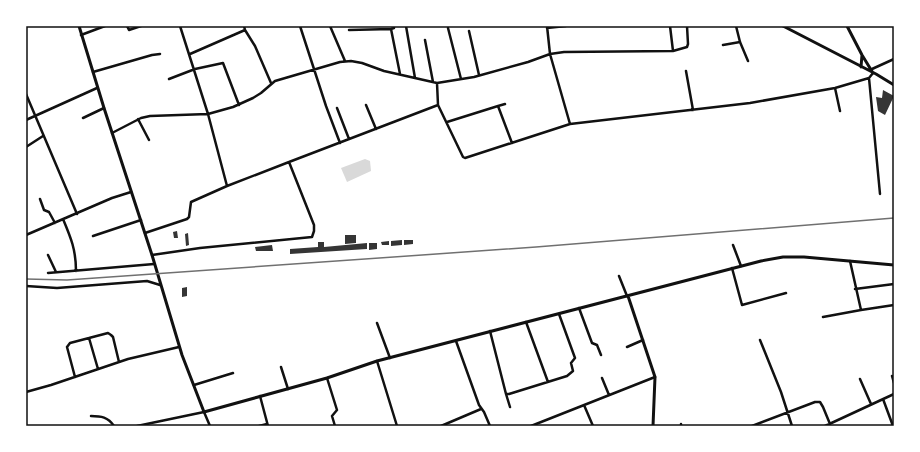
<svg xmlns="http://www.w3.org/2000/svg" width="920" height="452" viewBox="0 0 920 452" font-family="'Roboto Condensed',sans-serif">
	<rect width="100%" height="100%" fill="#fff"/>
	<!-- water -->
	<path fill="#d9d9d9" d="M 365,159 L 370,161 L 371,171 L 347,182 L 341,168 Z"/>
	<!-- building -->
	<path fill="#353535" d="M 883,90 L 894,96 L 885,115 L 878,111 L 876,97 L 882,98 Z
		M 177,231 L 178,238 L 174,238 L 173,232 Z
		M 188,233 L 189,245 L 186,246 L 185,234 Z
		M 345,235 L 356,235 L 356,243 L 345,244 Z
		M 402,240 L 402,245 L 391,246 L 391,241 Z
		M 404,240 L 413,240 L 413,244 L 404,245 Z
		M 389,241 L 389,245 L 382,245 L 381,242 Z
		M 318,242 L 324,242 L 324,247 L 367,243 L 367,249 L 290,254 L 290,249 L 318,247 Z
		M 369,243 L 377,243 L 377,249 L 369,250 Z
		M 272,245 L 273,251 L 256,251 L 255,247 Z
		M 187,287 L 187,296 L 182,297 L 182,288 Z"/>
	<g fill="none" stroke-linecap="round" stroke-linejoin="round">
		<!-- minor -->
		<path stroke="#111" stroke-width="2.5" d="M 127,26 L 129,30 L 141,26
			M 300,26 L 326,106 L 340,143
			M 330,26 L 345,61
			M 406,26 L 415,78
			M 547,26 L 550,54 L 570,124
			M 670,26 L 673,51
			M 736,26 L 740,42 L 748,61
			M 448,28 L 461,79
			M 547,28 L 566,26
			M 391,29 L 400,74
			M 245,30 L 255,46 L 271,83
			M 349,30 L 391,29 L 394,28 L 394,26
			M 469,31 L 479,75
			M 81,35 L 105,26
			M 425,40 L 433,82
			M 723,45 L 740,42
			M 190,54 L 245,30 L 244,26
			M 872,69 L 894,59
			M 686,71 L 693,110
			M 93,72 L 152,55 L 160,54
			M 869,78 L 880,194
			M 169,79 L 195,69 L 223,63 L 239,105
			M 437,83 L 438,105
			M 835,88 L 840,111
			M 26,94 L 77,214
			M 366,105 L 376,129
			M 498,106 L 505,104
			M 337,108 L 349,139
			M 83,118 L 104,108
			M 138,119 L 149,140
			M 26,120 L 97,88
			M 447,122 L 498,106 L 512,143
			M 112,133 L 141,118 L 150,116 L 208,114 L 233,107 L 253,98 L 261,93 L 275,81 L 340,62 L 351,61 L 362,63 L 384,71 L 437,83 L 474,77 L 528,62 L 550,54 L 564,52 L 673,51 L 687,47 L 688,44 L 687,26
			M 26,147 L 43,136
			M 227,186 L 289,162
			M 40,199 L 44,210 L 49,212 L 55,223
			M 63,219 C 71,238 76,250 76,271
			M 145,233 L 187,219 L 189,217 L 191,202 L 227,186 L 208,114 L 180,26
			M 26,235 L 112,198 L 131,192
			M 93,236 L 141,220
			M 733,245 L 741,266
			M 48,255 L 56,272
			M 152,255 L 200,248 L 312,237 L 314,231 L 314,225 L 289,162 L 438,105 L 463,157 L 465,158 L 570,124 L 750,103 L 835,88 L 869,78 L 873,73
			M 850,261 L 861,310 L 894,305
			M 732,268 L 742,305 L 786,293
			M 48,273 L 154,264
			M 619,276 L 627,296
			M 26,286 L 57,288 L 147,281 L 160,285
			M 855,289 L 894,284
			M 579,308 L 592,343 L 597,345 L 601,355
			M 823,317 L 861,310
			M 526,322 L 548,382
			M 377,323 L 390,358
			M 490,331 L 506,394 L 509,394 L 567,376 L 573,371 L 571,363 L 575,358 L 559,314
			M 89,338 L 98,369
			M 760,340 L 781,392 L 792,426
			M 456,341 L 479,405 L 484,412 L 490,426
			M 627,347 L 643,340
			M 377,361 L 397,426
			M 281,367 L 288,389
			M 892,376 L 894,383
			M 75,377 L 67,347 L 70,343 L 108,333 L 111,335 L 113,337 L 119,362
			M 327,378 L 337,410 L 332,416 L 335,426
			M 602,378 L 609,395
			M 860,379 L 871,404
			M 194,385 L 233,373
			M 26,392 L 51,385 L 128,359 L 179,347
			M 506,394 L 510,407
			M 260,396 L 268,426
			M 883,399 L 893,426
			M 584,405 L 593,426
			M 91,416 C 101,416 108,417 114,426
			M 681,424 L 681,426
			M 137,426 L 204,412 L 210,426
			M 259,426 L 267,424
			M 441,426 L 481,409
			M 531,426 L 655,377
			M 752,426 L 815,402 L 820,402 L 823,407 L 830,424
			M 825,426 L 894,394"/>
		<!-- secondary -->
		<path stroke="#111" stroke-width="3" d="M 79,26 L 104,108 L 152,255 L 182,355 L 204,412 L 327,378 L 377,361 L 761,261 L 783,257 L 804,257 L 894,265
			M 783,26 L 876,74 L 894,85
			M 847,26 L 862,55 L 873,73
			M 861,67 L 862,55
			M 628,296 L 655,377 L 653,426"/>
		<!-- rail -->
		<path stroke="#707070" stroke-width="1.5" d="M 26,279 L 67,280 L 536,247 L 894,218"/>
	</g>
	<!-- border -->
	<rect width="920" height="452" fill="none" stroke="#ffffff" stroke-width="54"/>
	<rect x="27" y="27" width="866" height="398" fill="none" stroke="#111" stroke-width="1.5"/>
</svg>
